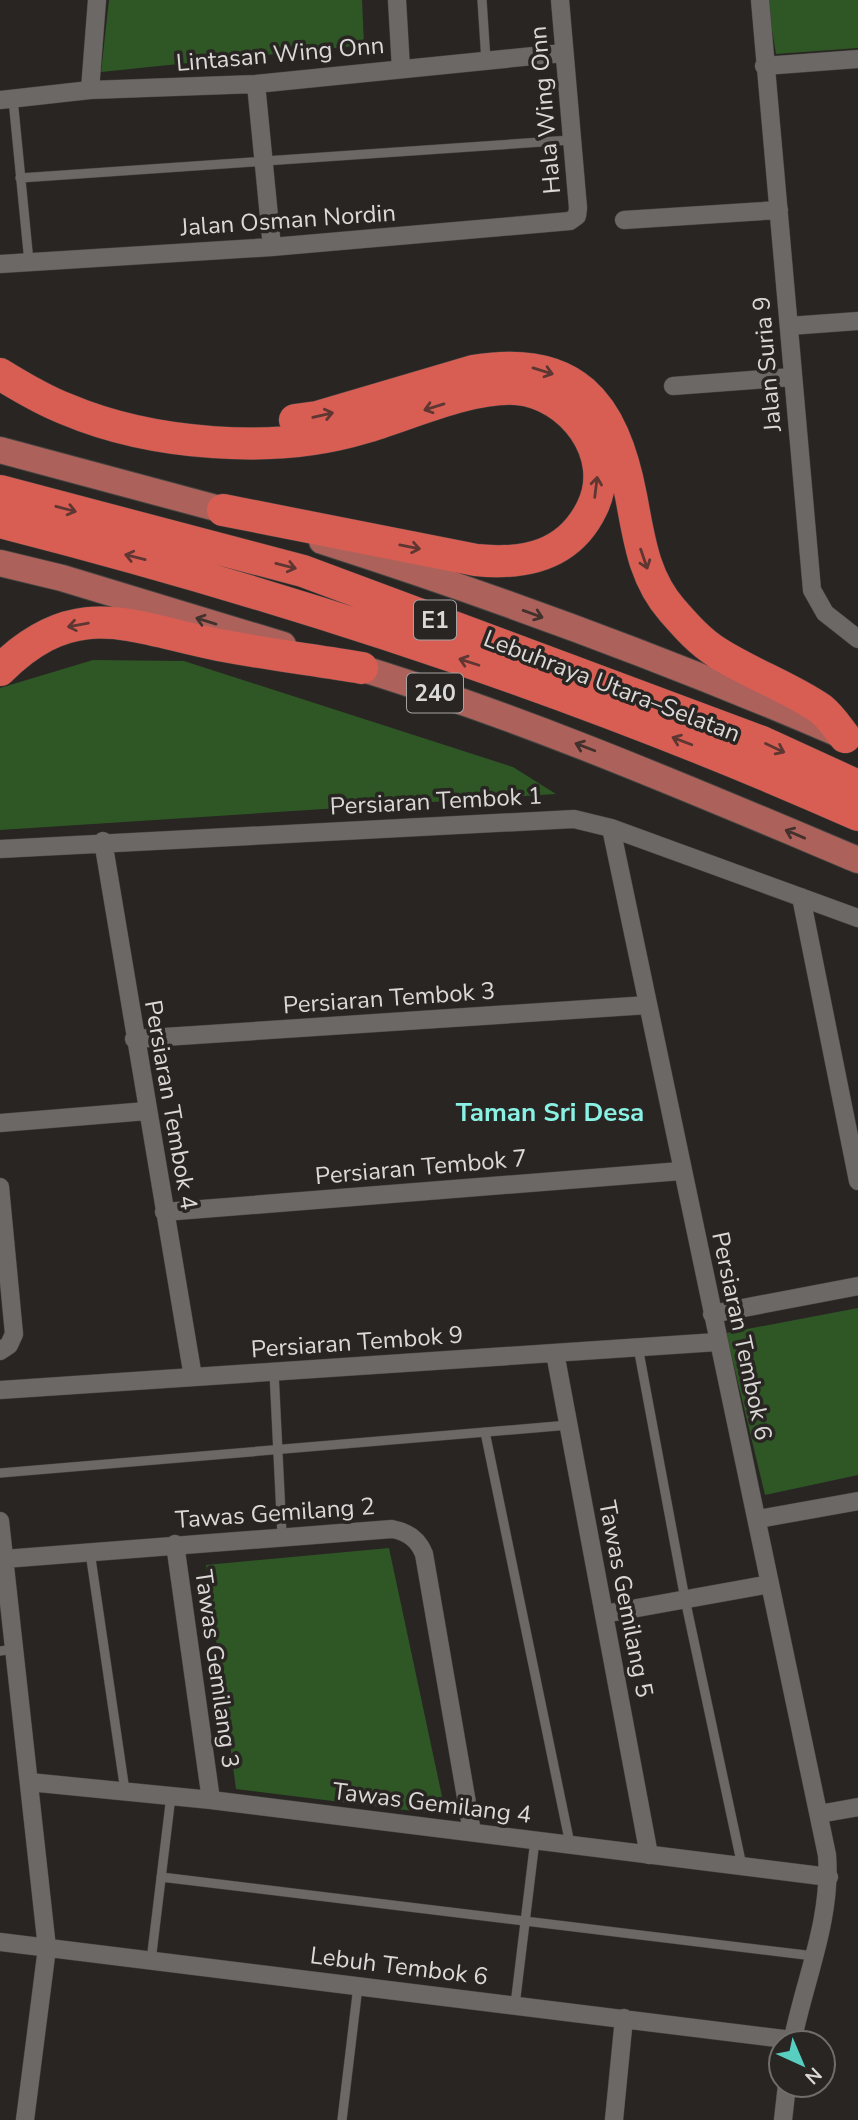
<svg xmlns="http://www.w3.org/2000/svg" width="858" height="2120" viewBox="0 0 858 2120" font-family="'Nunito Sans',sans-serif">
	<rect width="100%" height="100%" fill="#292523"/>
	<!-- green -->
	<path fill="#2e5725" d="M 109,0 L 362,0 L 364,45 L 101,72 Z
		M 767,0 L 858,0 L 858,48 L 776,54 Z
		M 93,660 L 184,661 L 513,767 L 556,794 L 0,830 L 0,688 Z
		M 858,1308 L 858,1475 L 765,1495 L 726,1333 Z
		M 389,1548 L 446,1815 L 236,1789 L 206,1565 Z"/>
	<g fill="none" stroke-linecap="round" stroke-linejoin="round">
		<defs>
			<path id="lane" d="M 482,0 L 486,61
				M 13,99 L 29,262
				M 20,178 L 571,140
				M 638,1347 L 685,1599 L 742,1866
				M 274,1372 L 282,1535
				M 485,1432 L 570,1844
				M 0,1473 L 569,1425
				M 90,1552 L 125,1791
				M 0,1651 L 14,1649
				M 161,1877 L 814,1956
				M 151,1961 L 171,1796
				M 515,2005 L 535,1840
				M 342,2120 L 358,1986"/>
			<path id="street" d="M 397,0 L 401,69
				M 760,0 L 812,590 L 825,613 L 858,639
				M 764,66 L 858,59
				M 256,84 L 272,247
				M 90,90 L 97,0
				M 0,100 L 90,90 L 256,84 L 563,53
				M 624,220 L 779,210
				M 0,264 L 272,247 L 570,221 L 577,216 L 578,208 L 560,0
				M 789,326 L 858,321
				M 673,386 L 792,377
				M 611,828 L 827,1855 C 832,1920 804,1981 792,2043
				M 103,841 L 193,1377
				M 0,849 L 574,819 L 611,828 L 858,918
				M 801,897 L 858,1181
				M 134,1039 L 648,1005
				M 0,1123 L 147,1111
				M 0,1187 L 14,1334 L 9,1345 L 0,1351
				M 164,1212 L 681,1171
				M 712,1314 L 858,1286
				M 555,1353 L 649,1855
				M 0,1390 L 717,1342
				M 758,1519 L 858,1501
				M 0,1521 L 47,1948 L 25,2120
				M 175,1544 L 211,1800
				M 4,1559 L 392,1529 C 408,1532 418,1539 424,1554 L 472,1832
				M 604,1614 L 770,1584
				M 29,1782 L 211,1800 L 829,1877
				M 819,1814 L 858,1807
				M 0,1942 L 792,2040
				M 614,2120 L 624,2018
				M 783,2120 L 787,2085"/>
			<path id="primary" d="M 0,450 L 242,515
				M 322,541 C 499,598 675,663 846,737
				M 0,563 L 62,578 L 283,645
				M 344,663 C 520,716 689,789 858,860"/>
			<path id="highway" d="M 0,374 C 21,387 43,400 66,409 C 151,445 274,455 363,428 C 408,415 470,386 516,389 C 571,393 618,455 592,508 C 569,556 525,565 476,560 L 223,510
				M 295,420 L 317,417 L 473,371 C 574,354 613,402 631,496 C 639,537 643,577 672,610 C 686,626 700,642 718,653 C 751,674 789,687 821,709 C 830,716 838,728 845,737
				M 0,491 L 303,571 L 762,742 L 858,786
				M 0,522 C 293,597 582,692 858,815
				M 0,670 C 76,595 129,627 219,645 C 266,654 314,660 362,668"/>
		</defs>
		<!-- lane casing -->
		<use href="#lane" stroke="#464441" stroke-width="10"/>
		<!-- street casing -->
		<use href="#street" stroke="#464441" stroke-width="19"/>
		<!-- primary casing -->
		<use href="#primary" stroke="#464441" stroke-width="28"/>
		<!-- highway casing -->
		<use href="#highway" stroke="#464441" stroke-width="33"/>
		<!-- lane -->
		<use href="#lane" stroke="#6b6865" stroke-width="9"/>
		<!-- street -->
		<use href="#street" stroke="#6b6865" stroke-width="18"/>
		<!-- primary -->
		<use href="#primary" stroke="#ac625b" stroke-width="26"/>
		<!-- highway -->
		<use href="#highway" stroke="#d85e54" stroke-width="32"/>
	</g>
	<!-- one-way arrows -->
	<defs><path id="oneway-shaft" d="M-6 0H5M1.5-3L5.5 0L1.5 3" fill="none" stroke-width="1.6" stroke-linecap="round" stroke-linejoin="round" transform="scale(1.75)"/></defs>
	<g stroke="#5e3632">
		<use href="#oneway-shaft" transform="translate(543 371) rotate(17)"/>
		<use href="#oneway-shaft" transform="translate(434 407) rotate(163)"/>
		<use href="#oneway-shaft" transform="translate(323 415) rotate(-13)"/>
		<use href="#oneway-shaft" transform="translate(596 487) rotate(-83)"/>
		<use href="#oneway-shaft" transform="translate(66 509) rotate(15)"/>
		<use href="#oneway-shaft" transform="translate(410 547) rotate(11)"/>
		<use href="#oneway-shaft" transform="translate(135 557) rotate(-166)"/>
		<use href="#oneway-shaft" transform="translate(644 559) rotate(71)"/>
		<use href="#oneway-shaft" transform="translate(286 566) rotate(14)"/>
		<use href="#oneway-shaft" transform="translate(78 625) rotate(170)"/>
		<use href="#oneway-shaft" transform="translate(469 662) rotate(-162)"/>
		<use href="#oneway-shaft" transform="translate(682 741) rotate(-159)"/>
		<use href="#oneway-shaft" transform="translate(775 748) rotate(25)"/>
	</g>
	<g stroke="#43312e">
		<use href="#oneway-shaft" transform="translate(533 614) rotate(20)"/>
		<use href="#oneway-shaft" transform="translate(206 621) rotate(-163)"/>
		<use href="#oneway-shaft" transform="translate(585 747) rotate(-159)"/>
		<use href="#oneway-shaft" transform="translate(795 834) rotate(-157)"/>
	</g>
	<g text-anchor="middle" stroke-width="7" stroke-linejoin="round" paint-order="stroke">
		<!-- shield labels -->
		<g fill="#292523" stroke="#a6a3a2" stroke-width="2">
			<rect x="414" y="600.5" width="42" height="39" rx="5"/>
			<rect x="407" y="673.5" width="56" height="39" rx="5"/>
		</g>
		<g font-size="23" font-weight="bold" fill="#dbd9d8">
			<text x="435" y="628">E1</text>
			<text x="435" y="701">240</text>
		</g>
		<!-- street labels -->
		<g font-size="24" fill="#dbd9d8" stroke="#292523">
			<text transform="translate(280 54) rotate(-5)" y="8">Lintasan Wing Onn</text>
			<text transform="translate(545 110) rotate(-95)" y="8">Hala Wing Onn</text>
			<text transform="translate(288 220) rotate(-4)" y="8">Jalan Osman Nordin</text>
			<text transform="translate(767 364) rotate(-95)" y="8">Jalan Suria 9</text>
			<text transform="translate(612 686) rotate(21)" y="8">Lebuhraya Utara–Selatan</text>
			<text transform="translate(436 801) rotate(-3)" y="8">Persiaran Tembok 1</text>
			<text transform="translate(389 998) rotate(-4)" y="8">Persiaran Tembok 3</text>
			<text transform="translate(171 1105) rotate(80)" y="8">Persiaran Tembok 4</text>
			<text transform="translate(421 1167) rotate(-5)" y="8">Persiaran Tembok 7</text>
			<text transform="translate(742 1336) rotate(78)" y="8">Persiaran Tembok 6</text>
			<text transform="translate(357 1342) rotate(-4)" y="8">Persiaran Tembok 9</text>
			<text transform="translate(275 1513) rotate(-4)" y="8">Tawas Gemilang 2</text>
			<text transform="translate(626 1599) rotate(79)" y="8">Tawas Gemilang 5</text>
			<text transform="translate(217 1669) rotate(82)" y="8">Tawas Gemilang 3</text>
			<text transform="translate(432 1803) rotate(7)" y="8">Tawas Gemilang 4</text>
			<text transform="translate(399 1966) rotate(7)" y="8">Lebuh Tembok 6</text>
		</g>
		<!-- neighbourhood labels -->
		<g font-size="26" font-weight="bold" fill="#89f2e4" stroke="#292523">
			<text x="550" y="1121">Taman Sri Desa</text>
		</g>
	</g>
	<!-- north arrow -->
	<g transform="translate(802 2064) rotate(136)"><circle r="33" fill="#292523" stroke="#706d6b" stroke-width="2"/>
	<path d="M0-5L12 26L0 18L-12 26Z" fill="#58cec0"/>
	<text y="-10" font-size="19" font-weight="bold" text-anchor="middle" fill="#dbd9d8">N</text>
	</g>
</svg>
